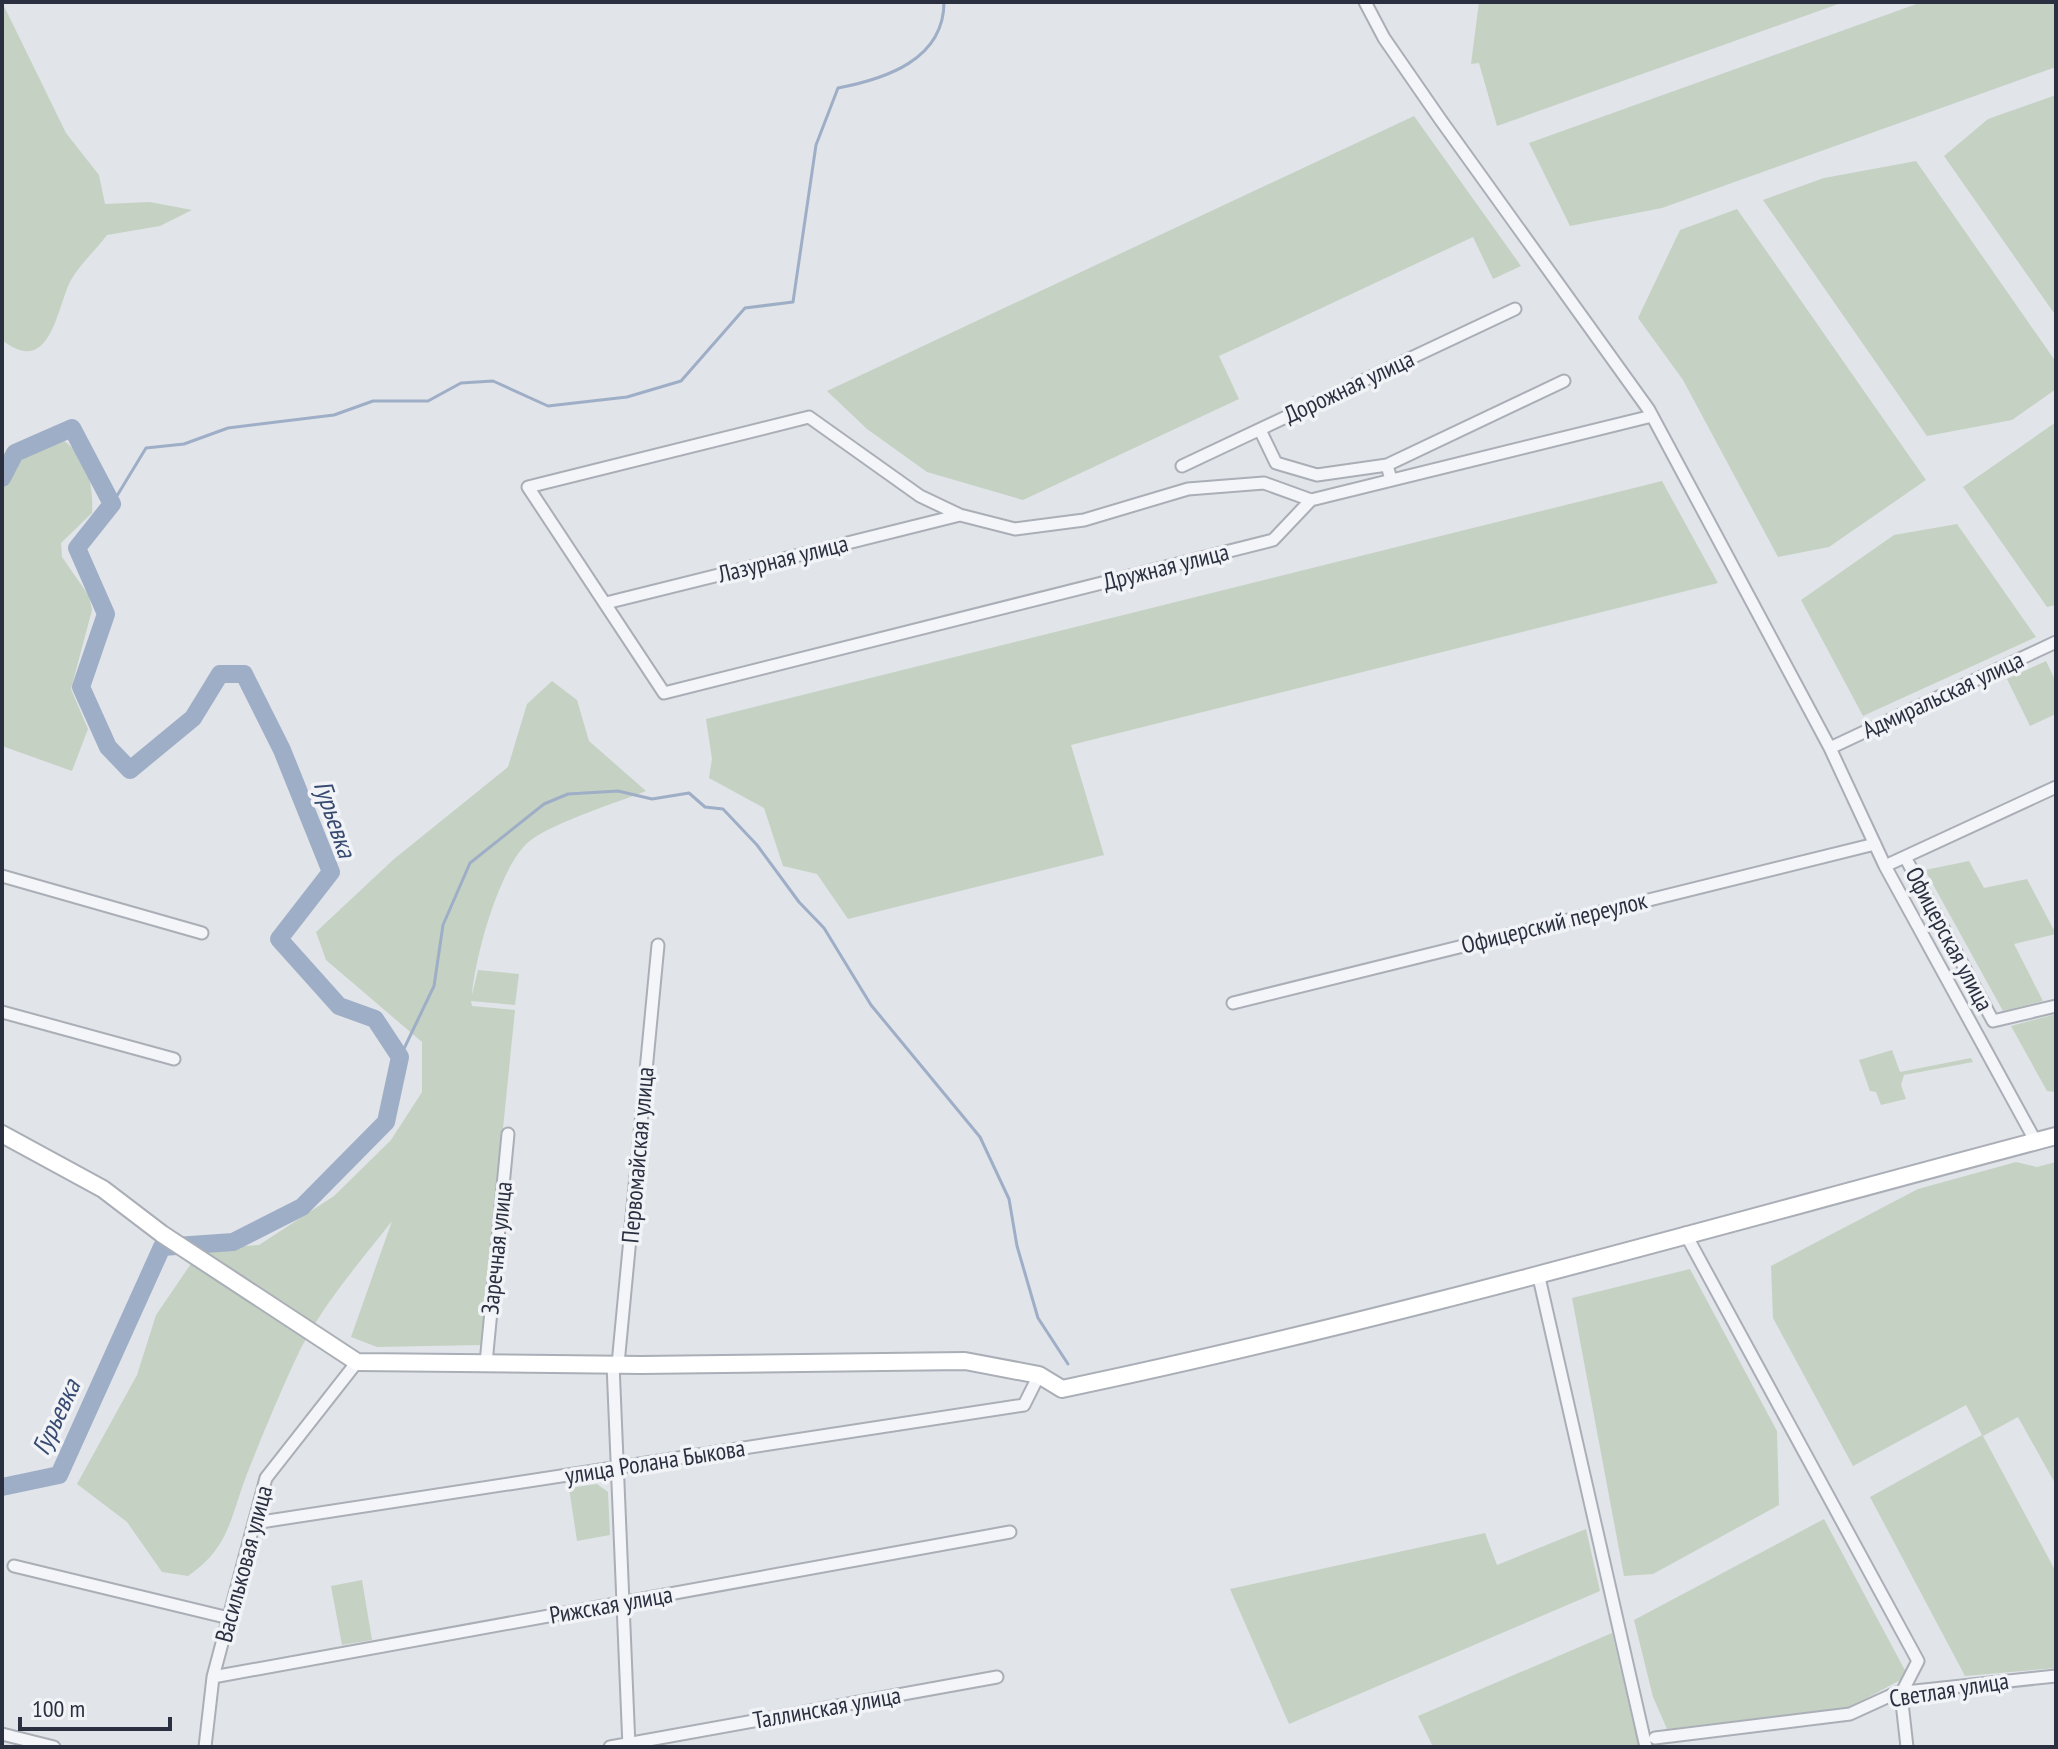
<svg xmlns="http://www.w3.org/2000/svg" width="2058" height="1749" viewBox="0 0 2058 1749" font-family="'PT Sans Narrow',sans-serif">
	<rect width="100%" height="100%" fill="#e1e4e9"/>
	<!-- green -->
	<path fill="#c5d2c3" d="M 2,2 L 66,133 L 99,175 L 105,204 L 150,202 L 192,210 L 160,226 L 107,235 C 96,250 80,264 71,280 C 57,306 51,379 2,340 Z
		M 1479,2 L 1844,2 L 1497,126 L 1479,63 L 1471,64 Z
		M 1922,2 L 2056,2 L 2056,67 L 1662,208 L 1570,226 L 1529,143 Z
		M 2056,95 L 2056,316 L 1944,156 L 1988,119 Z
		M 1414,116 L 1521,266 L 1493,279 L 1473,237 L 1245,344 L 1219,356 L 1239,399 L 1023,500 L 927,472 L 867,429 L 827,391 Z
		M 1916,161 L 2056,362 L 2056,389 L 2012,420 L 1927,436 L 1763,200 L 1824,178 Z
		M 1737,209 L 1926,480 L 1829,547 L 1778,557 L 1683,380 L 1638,318 L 1680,230 Z
		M 2056,422 L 2056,605 L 2047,607 L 1963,487 Z
		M 58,437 C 86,452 94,483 92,513 L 61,543 L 62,557 L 89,596 L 92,610 L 71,689 L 88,729 L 72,771 L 2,746 L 2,484 L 19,461 Z
		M 1662,481 L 1718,583 L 1071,745 L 1104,855 L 848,919 L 817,874 L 783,866 L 764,808 L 709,778 L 712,759 L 706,719 Z
		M 1957,524 L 2036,637 L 1863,716 L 1801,600 L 1894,535 Z
		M 2046,661 L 2056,682 L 2056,714 L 2030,726 L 2007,679 Z
		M 552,681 L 577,700 L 589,741 L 646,791 C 618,802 553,823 531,840 C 500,863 475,957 472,995 L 478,970 L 519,974 L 515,1005 L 471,1001 L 472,1006 L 515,1010 L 481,1345 L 377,1347 L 351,1337 L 392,1221 C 360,1262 324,1303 300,1350 C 281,1390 263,1433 247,1474 C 230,1518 230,1547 188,1576 L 162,1572 L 127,1522 L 77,1484 L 137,1375 L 156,1315 L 201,1249 L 259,1245 L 334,1196 L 391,1140 L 422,1092 L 422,1042 L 326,960 L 316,932 L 394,859 L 508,767 L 527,704 Z
		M 1969,861 L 1984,888 L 2027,879 L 2056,934 L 2014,944 L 2043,1001 L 2003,1011 L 1925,870 Z
		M 2056,1014 L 2056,1092 L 2047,1091 L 2011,1026 Z
		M 1892,1050 L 1900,1072 L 1971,1058 L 1973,1062 L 1904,1075 L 1901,1085 L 1906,1099 L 1881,1105 L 1876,1092 L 1870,1091 L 1859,1060 Z
		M 2016,1162 L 2037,1167 L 2056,1162 L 2056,1485 L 2018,1417 L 1983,1436 L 2056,1572 L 2056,1668 L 1965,1676 L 1870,1497 L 1982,1435 L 1966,1405 L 1853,1466 L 1773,1318 L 1771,1266 L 1918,1189 Z
		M 1690,1269 L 1777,1431 L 1779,1505 L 1653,1574 L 1624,1576 L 1572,1298 Z
		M 597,1484 L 608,1492 L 610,1535 L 577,1541 L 569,1488 Z
		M 1824,1519 L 1908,1676 L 1850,1707 L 1667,1729 L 1653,1697 L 1634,1620 Z
		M 1586,1529 L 1600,1591 L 1289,1724 L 1230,1589 L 1485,1533 L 1497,1565 Z
		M 362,1580 L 372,1640 L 342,1645 L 331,1586 Z
		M 1612,1633 L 1639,1747 L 1433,1747 L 1418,1716 Z"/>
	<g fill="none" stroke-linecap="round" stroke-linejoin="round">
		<!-- stream -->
		<path stroke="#9faec7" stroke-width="3" d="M 112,504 L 146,448 L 184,444 L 228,428 L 334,415 L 373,401 L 428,401 L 461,383 L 493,381 L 548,406 L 627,397 L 681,381 L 745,308 L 793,302 L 816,145 L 838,88 C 885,79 944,60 944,2
			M 400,1057 L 434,986 L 443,925 L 470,863 L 544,804 L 568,794 L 618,791 L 652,799 L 689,793 L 705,807 L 723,809 L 757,845 L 799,902 L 824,928 L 871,1005 L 980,1137 L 1009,1199 L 1017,1246 L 1038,1318 L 1068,1364"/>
		<!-- river -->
		<path stroke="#9faec7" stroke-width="18" d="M 2,478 L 15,453 L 72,428 L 112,504 L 77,548 L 106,614 L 81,687 L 108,747 L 130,770 L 193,718 L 220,674 L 244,674 L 282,750 L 331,872 L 279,939 L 339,1006 L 375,1019 L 400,1057 L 386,1122 L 302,1207 L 233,1242 L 162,1247 L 59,1475 L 2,1487"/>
		<defs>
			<path id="street" d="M 1365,2 L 1384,38 L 1440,119 L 1649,410 L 1830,748 L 1885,866 L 2036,1142
				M 1260,430 L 1276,463 L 1317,475 L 1387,465
				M 1182,466 L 1515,309
				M 1391,480 L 1387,465 L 1564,381
				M 1311,500 L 1264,483 L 1188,489 L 1084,520 L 1015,529 L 960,515 L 920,496 L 809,417 L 528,487 L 664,693 L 1273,540 L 1311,500 L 1652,416
				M 606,603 L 960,515
				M 1830,748 L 2056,642
				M 1905,857 L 1993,1021 L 2056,1006
				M 1885,866 L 2056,787
				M 2,876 L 202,933
				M 1233,1003 L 1875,844
				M 2,1012 L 174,1059
				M 1685,1233 L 1918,1661 L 1901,1694 L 1907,1747
				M 1538,1273 L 1646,1747
				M 486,1363 L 508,1134
				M 613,1364 L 629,1747
				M 618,1364 L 658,945
				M 254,1523 L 1024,1405 L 1039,1375
				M 14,1566 L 229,1618
				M 213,1677 L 1010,1532
				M 2,1734 L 54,1747
				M 1655,1738 L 1850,1714 L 1896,1693 L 2056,1676
				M 205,1747 L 213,1677 L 266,1478 L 357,1362
				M 610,1747 L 997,1677"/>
			<path id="secondary" d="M 2,1134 L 103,1189 L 162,1234 L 357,1362 L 641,1365 L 965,1361 L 1039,1375 L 1062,1389 C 1397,1319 1726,1223 2056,1136"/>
		</defs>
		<!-- street casing -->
		<use href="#street" stroke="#aaaeb6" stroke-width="15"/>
		<!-- secondary casing -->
		<use href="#secondary" stroke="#aaaeb6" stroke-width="20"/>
		<!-- street -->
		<use href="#street" stroke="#f4f5f8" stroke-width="11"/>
		<!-- secondary -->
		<use href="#secondary" stroke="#fff" stroke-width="16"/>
	</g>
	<g text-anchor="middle" stroke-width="7" stroke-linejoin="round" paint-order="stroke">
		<!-- street labels -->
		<g font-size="24" fill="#2b3040" stroke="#f1f3f7">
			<text transform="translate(1349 387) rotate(-25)" y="8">Дорожная улица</text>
			<text transform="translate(783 559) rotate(-14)" y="8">Лазурная улица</text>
			<text transform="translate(1166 567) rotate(-14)" y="8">Дружная улица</text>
			<text transform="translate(1943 695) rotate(-25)" y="8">Адмиральская улица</text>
			<text transform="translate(1554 923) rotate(-14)" y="8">Офицерский переулок</text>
			<text transform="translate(1949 939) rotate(62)" y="8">Офицерская улица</text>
			<text transform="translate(638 1155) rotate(-85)" y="8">Первомайская улица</text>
			<text transform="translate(497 1248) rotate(-84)" y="8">Заречная улица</text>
			<text transform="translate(655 1462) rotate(-9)" y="8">улица Ролана Быкова</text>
			<text transform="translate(244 1564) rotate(-75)" y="8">Васильковая улица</text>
			<text transform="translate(611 1605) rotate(-10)" y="8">Рижская улица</text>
			<text transform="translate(1949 1690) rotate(-9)" y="8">Светлая улица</text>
			<text transform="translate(827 1708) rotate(-10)" y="8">Таллинская улица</text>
		</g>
		<!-- water labels -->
		<g font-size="26" font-style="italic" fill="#374b71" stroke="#f1f3f7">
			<text transform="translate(335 819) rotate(71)" y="9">Гурьевка</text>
			<text transform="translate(56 1417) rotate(-65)" y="9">Гурьевка</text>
		</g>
	</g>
	<!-- border -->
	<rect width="2058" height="1749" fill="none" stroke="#2b3040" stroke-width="8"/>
	<!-- scale -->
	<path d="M20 1717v12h150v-12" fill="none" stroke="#2b3040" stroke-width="4"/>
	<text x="32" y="1717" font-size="24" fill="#2b3040" stroke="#f1f3f7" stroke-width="6" paint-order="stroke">100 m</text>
</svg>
